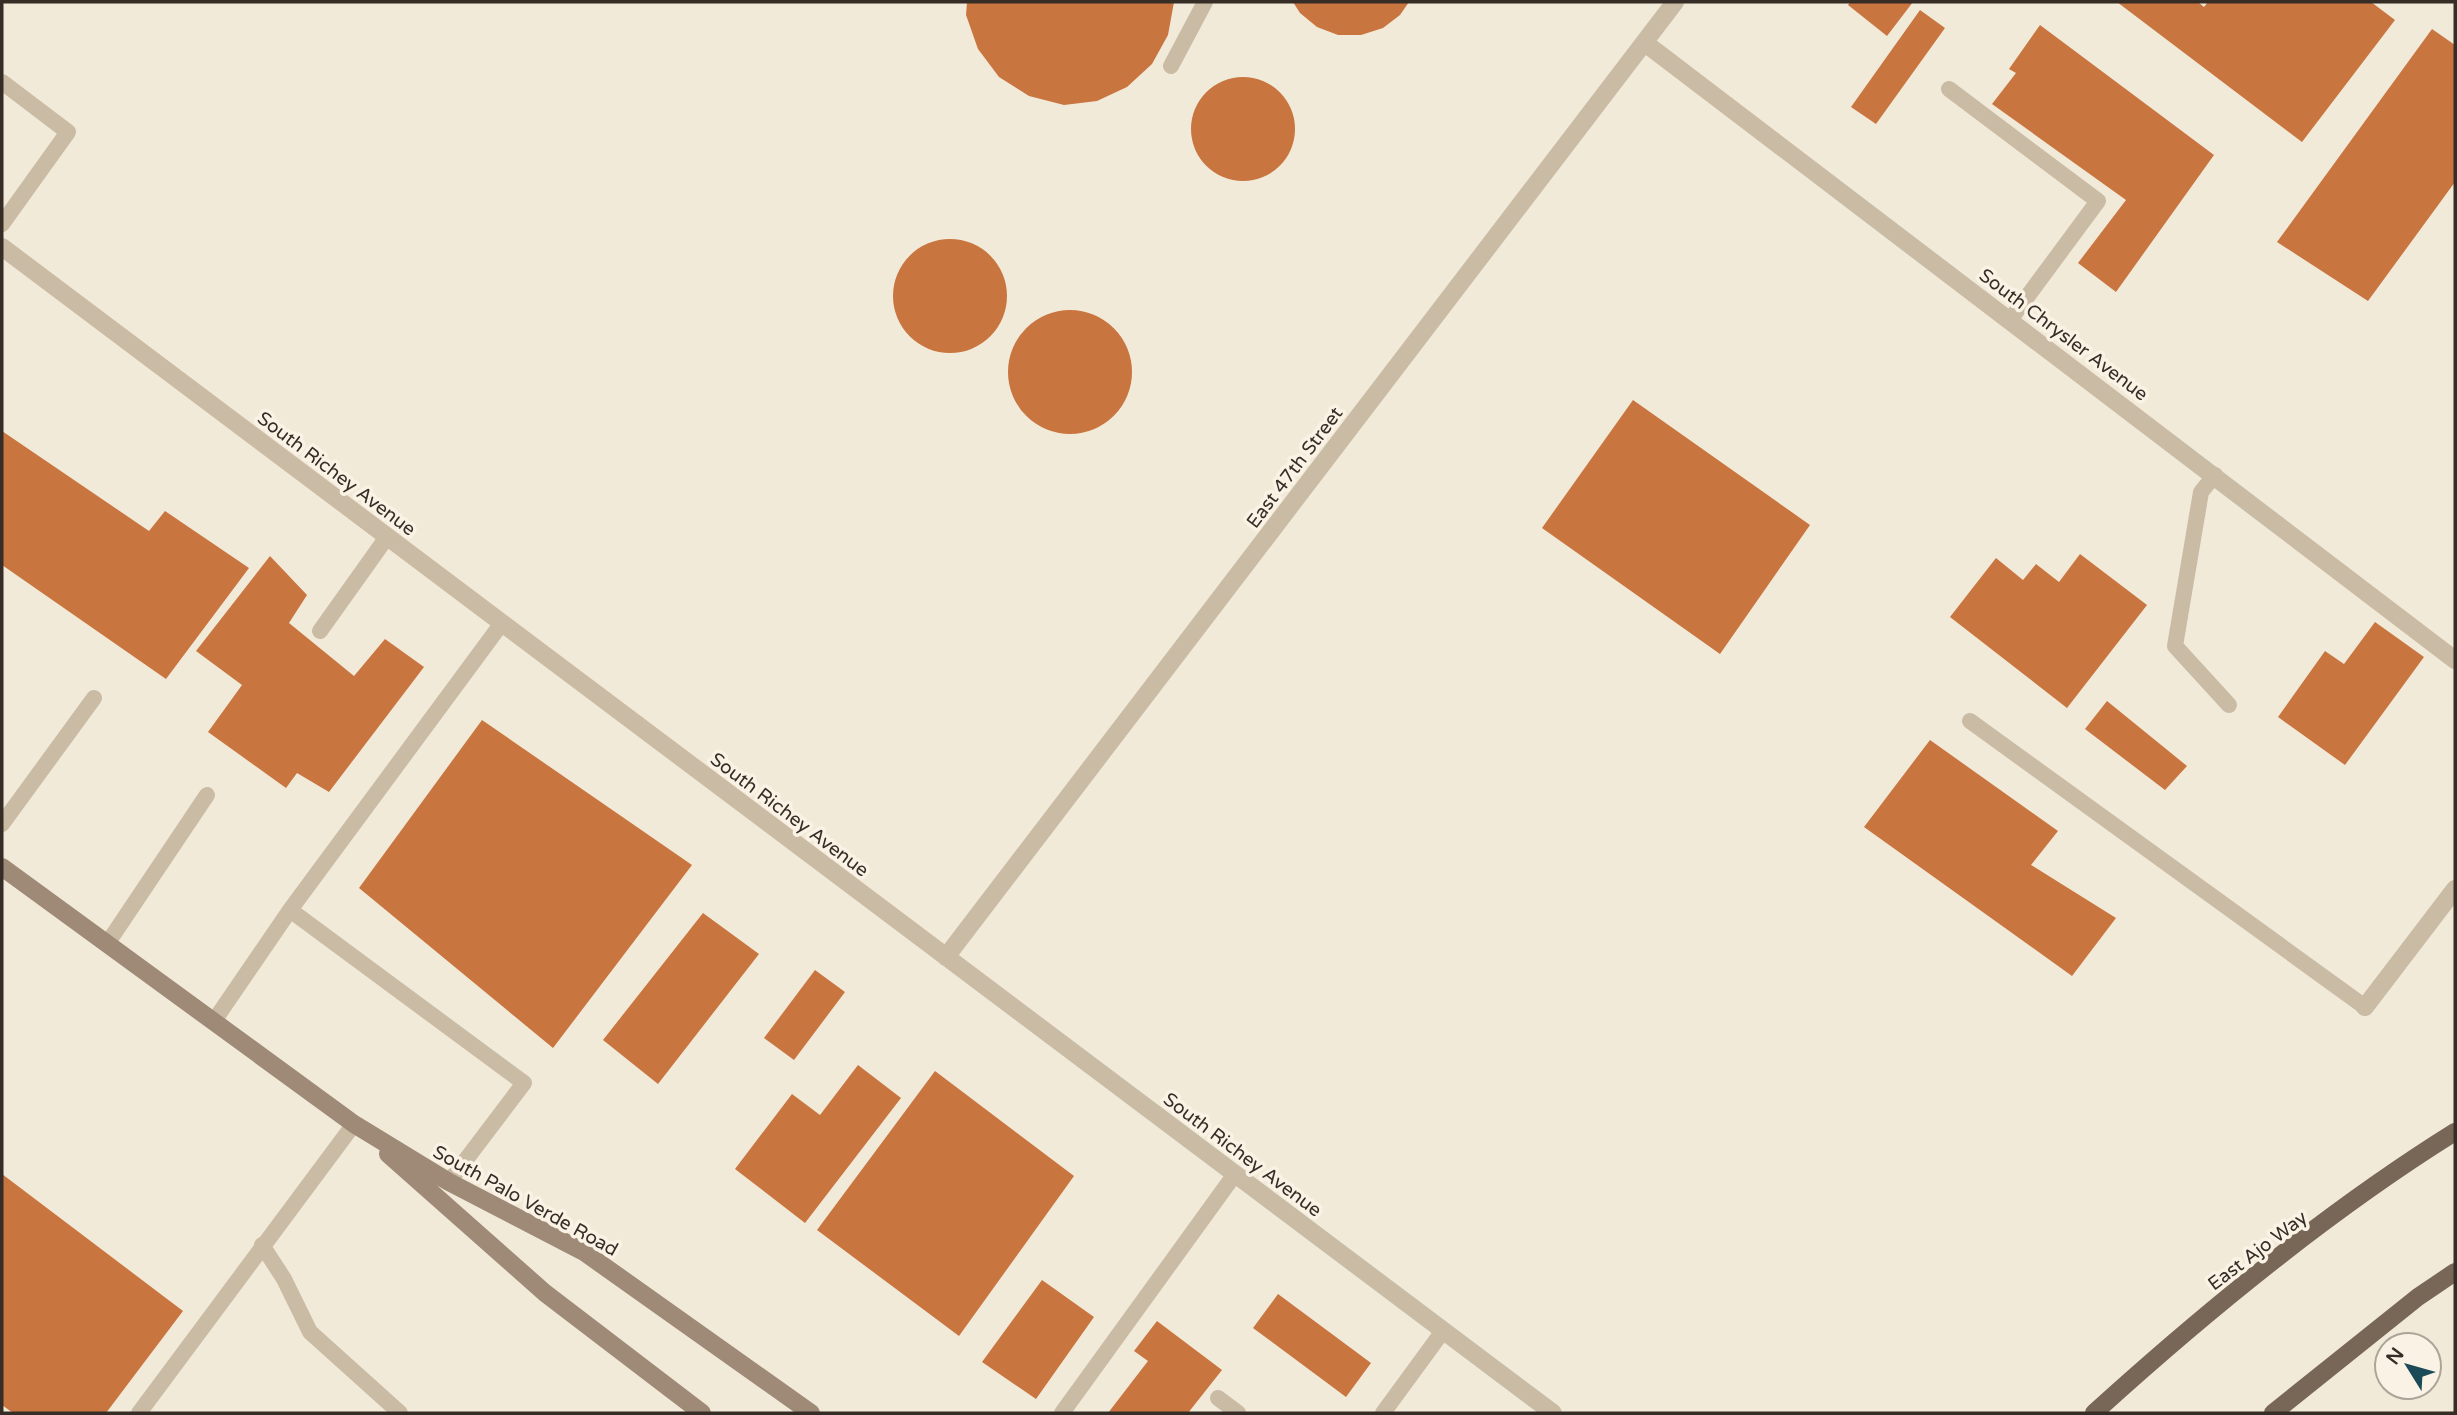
<svg xmlns="http://www.w3.org/2000/svg" width="2457" height="1415" viewBox="0 0 2457 1415" font-family="'Varela Round',sans-serif">
	<rect width="100%" height="100%" fill="#f2ead9"/>
	<!-- building -->
	<path fill="#c97540" d="M 967,2 L 1174,2 L 1168,35 L 1152,64 L 1127,87 L 1097,101 L 1064,105 L 1029,96 L 999,77 L 978,49 L 966,15 Z
		M 1293,2 L 1409,2 L 1400,15 L 1383,28 L 1361,35 L 1338,35 L 1317,27 L 1300,13 Z
		M 1850,2 L 1913,2 L 1887,36 L 1848,5 Z
		M 2117,2 L 2198,2 L 2204,7 L 2208,2 L 2371,2 L 2395,20 L 2302,142 Z
		M 1920,10 L 1945,28 L 1876,124 L 1851,107 Z
		M 2040,25 L 2214,155 L 2116,292 L 2078,263 L 2126,200 L 1992,104 L 2016,73 L 2009,69 Z
		M 2432,29 L 2455,45 L 2455,182 L 2368,301 L 2277,242 Z
		M1191 129a52 52 0 1 1 104 0a52 52 0 1 1-104 0Z
		M893 296a57 57 0 1 1 114 0a57 57 0 1 1-114 0Z
		M1008 372a62 62 0 1 1 124 0a62 62 0 1 1-124 0Z
		M 1633,400 L 1810,525 L 1720,654 L 1542,528 Z
		M 2,431 L 149,531 L 165,511 L 249,568 L 166,679 L 2,565 Z
		M 2080,554 L 2147,605 L 2067,708 L 1950,617 L 1996,558 L 2023,580 L 2036,564 L 2059,582 Z
		M 270,556 L 307,595 L 289,623 L 354,676 L 385,639 L 424,667 L 329,792 L 297,773 L 286,788 L 208,732 L 242,685 L 196,651 Z
		M 2375,622 L 2424,657 L 2345,765 L 2278,717 L 2325,651 L 2344,664 Z
		M 2107,701 L 2187,766 L 2165,790 L 2085,729 Z
		M 482,720 L 692,865 L 553,1048 L 359,888 Z
		M 1930,740 L 2058,831 L 2031,865 L 2116,918 L 2072,976 L 1864,827 Z
		M 703,913 L 759,954 L 658,1084 L 603,1040 Z
		M 815,970 L 845,992 L 794,1060 L 764,1038 Z
		M 858,1065 L 901,1098 L 805,1223 L 735,1169 L 792,1094 L 820,1115 Z
		M 935,1071 L 1074,1176 L 959,1336 L 817,1230 Z
		M 2,1174 L 183,1311 L 106,1413 L 13,1413 L 2,1405 Z
		M 1042,1280 L 1094,1317 L 1036,1399 L 982,1362 Z
		M 1278,1294 L 1371,1363 L 1346,1397 L 1253,1328 Z
		M 1157,1321 L 1222,1370 L 1188,1413 L 1108,1413 L 1148,1361 L 1134,1351 Z"/>
	<g fill="none" stroke-linecap="round" stroke-linejoin="round">
		<!-- service -->
		<path stroke="#cabba5" stroke-width="16" d="M 1171,66 L 1205,2
			M 2,82 L 68,132 L 2,224
			M 1949,89 L 2098,201 L 2010,320
			M 2215,475 L 2201,492 L 2175,646 L 2229,705
			M 320,631 L 387,537
			M 1970,721 L 2365,1007
			M 2,824 L 94,698
			M 290,910 L 524,1083 L 449,1182
			M 107,944 L 207,795
			M 214,1021 L 290,910 L 502,623
			M 262,1245 L 284,1279 L 310,1332 L 400,1413
			M 1218,1398 L 1238,1413
			M 139,1413 L 354,1124
			M 1062,1413 L 1235,1174
			M 1383,1413 L 1443,1331"/>
		<!-- minor -->
		<path stroke="#cabba5" stroke-width="18" d="M 1645,43 L 2455,660
			M 2,247 L 1553,1413
			M 946,957 L 1675,2
			M 2365,1007 L 2455,889"/>
		<!-- secondary -->
		<path stroke="#9e8a76" stroke-width="18" d="M 2,867 L 354,1124 L 449,1182 L 584,1252 L 811,1413
			M 388,1154 L 545,1293 L 702,1413"/>
		<!-- primary -->
		<path stroke="#786757" stroke-width="18" d="M 2094,1413 C 2203,1314 2330,1210 2455,1132
			M 2273,1413 L 2418,1297 L 2455,1272"/>
	</g>
	<g text-anchor="middle" stroke-width="7" stroke-linejoin="round" paint-order="stroke">
		<!-- street labels -->
		<g font-size="19" fill="#362d26" stroke="#faf3e5">
			<text transform="translate(2064 334) rotate(37)" y="7">South Chrysler Avenue</text>
			<text transform="translate(1294 467) rotate(-53)" y="7">East 47th Street</text>
			<text transform="translate(337 473) rotate(37)" y="7">South Richey Avenue</text>
			<text transform="translate(790 814) rotate(37)" y="7">South Richey Avenue</text>
			<text transform="translate(1243 1154) rotate(37)" y="7">South Richey Avenue</text>
			<text transform="translate(526 1200) rotate(29)" y="7">South Palo Verde Road</text>
			<text transform="translate(2257 1250) rotate(-37)" y="7">East Ajo Way</text>
		</g>
	</g>
	<!-- border -->
	<rect width="2457" height="1415" fill="none" stroke="#362d26" stroke-width="7"/>
	<!-- north arrow -->
	<g transform="translate(2408 1366) rotate(307)"><circle r="33" fill="#faf3e5" stroke="#aca499" stroke-width="2"/>
	<path d="M0-5L12 26L0 18L-12 26Z" fill="#1b4b58"/>
	<text y="-10" font-size="19" font-weight="bold" text-anchor="middle" fill="#362d26">N</text>
	</g>
</svg>
